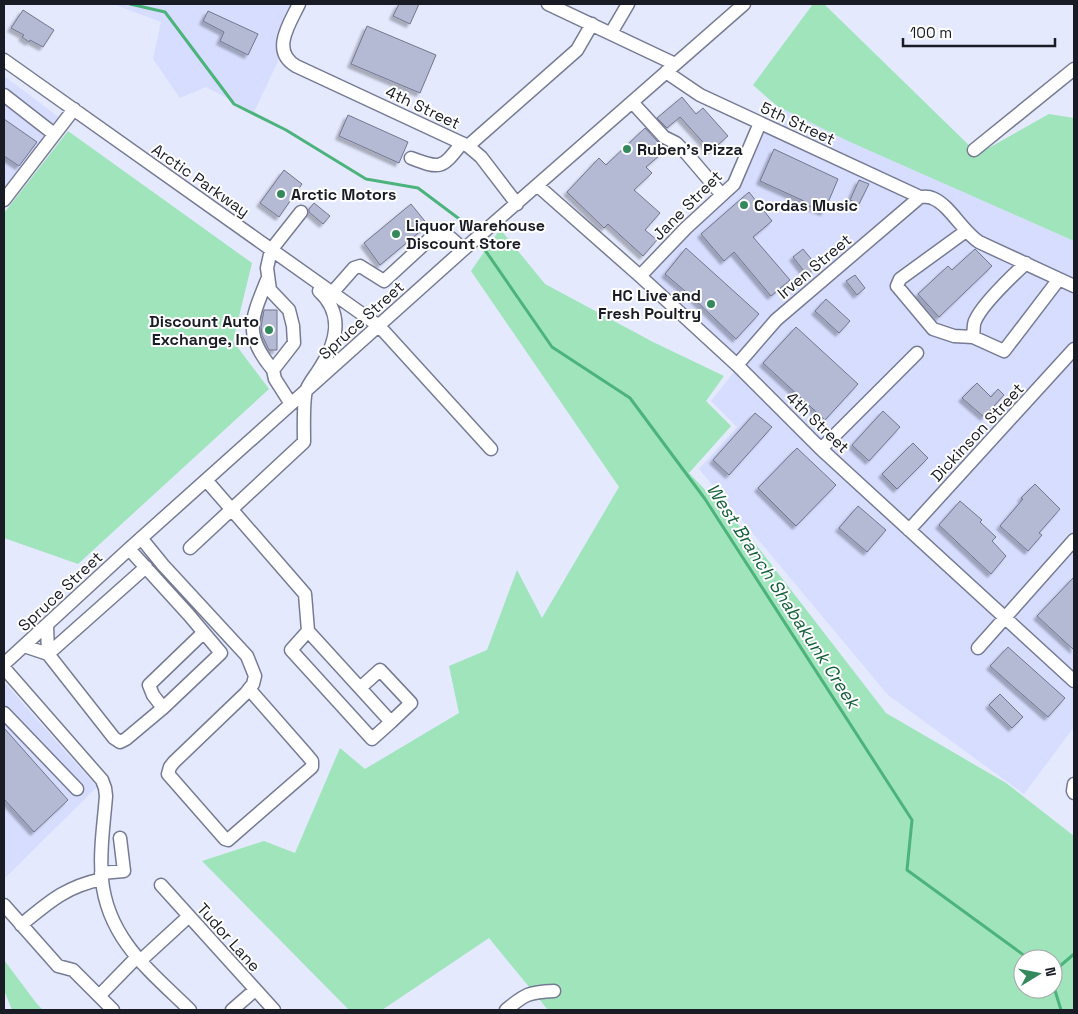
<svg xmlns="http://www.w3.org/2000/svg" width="1078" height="1014" viewBox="0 0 1078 1014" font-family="'Space Grotesk',sans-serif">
	<defs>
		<filter id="shadow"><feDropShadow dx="-3.5" dy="3.5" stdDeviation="1" flood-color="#0004"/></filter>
	</defs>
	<rect width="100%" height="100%" fill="#e4e9fe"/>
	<!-- built -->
	<path fill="#d6ddff" d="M 113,4 L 305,4 L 254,112 L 206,87 L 180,98 L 153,59 L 161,22 Z
		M 4,76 L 68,124 L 4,205 Z
		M 777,106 L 850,142 L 1074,241 L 1074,727 L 1024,794 L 888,695 L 699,469 L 737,427 L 711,401 L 738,367 L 643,278 L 738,180 Z
		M 4,682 L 97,787 L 4,879 Z"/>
	<!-- green -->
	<path fill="#9fe4ba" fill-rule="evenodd" d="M 813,4 L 824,4 L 978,154 L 1049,114 L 1074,118 L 1074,241 L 850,142 L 777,106 L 753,85 Z
		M 68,131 L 252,263 L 233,341 L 269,389 L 78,564 L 4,538 L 4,213 Z
		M 500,229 L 545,284 L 653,342 L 724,376 L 706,401 L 731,426 L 689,473 L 750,537 L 886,713 L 1006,783 L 1074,836 L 1074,1010 L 548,1010 L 489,938 L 382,1010 L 349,1010 L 202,861 L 264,841 L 295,853 L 340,748 L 365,769 L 459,713 L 449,666 L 487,650 L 517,570 L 542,618 L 619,487 L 471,271 ZM 1023,959 L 1053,959 L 1053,989 L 1023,989 Z
		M 4,960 L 37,1004 L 43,1010 L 12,1010 L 4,990 Z"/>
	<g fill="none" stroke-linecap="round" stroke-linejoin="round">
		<!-- stream -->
		<path stroke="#4db37c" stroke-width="3" d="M 130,4 L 165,12 L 234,104 L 286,130 L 366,179 L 418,188 L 470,227
			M 485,250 L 552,347 L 630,398 L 705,499 L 912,820 L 907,870 L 1029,959
			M 1053,972 L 1074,954
			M 1053,984 L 1061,1010"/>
	</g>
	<!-- building -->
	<path fill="#b5bad4" stroke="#72768f" filter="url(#shadow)" d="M 399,4 L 419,4 L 410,24 L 393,16 Z
		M 23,10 L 54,30 L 43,47 L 30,40 L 29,42 L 22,37 L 24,35 L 11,28 Z
		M 208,11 L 258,34 L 248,55 L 220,41 L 224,32 L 203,21 Z
		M 367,26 L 436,55 L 420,93 L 351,64 Z
		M 682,97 L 696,114 L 703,108 L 728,136 L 711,151 L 680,117 L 667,128 L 657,118 Z
		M 348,115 L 408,142 L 399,163 L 339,136 Z
		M 4,119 L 37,142 L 19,166 L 4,156 Z
		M 645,128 L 658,142 L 668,148 L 646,167 L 652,173 L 634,190 L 660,213 L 645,230 L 657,240 L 643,256 L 608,224 L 604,228 L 567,192 L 599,158 L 606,165 Z
		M 774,149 L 838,179 L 824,212 L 805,204 L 806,202 L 760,181 Z
		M 284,170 L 302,184 L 279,217 L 260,203 Z
		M 859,180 L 869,184 L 859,204 L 850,200 Z
		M 749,192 L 772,221 L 753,237 L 790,280 L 771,296 L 734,252 L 724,261 L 701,234 Z
		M 314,203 L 330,216 L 323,224 L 309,212 L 309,209 Z
		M 411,204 L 428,225 L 380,265 L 364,243 Z
		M 686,248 L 759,314 L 736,339 L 692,297 L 665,274 Z
		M 803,249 L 817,266 L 807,275 L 793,257 Z
		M 975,249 L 992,266 L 939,317 L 918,294 L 948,266 L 952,270 Z
		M 855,275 L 865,288 L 857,295 L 846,281 Z
		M 826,299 L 850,321 L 839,333 L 815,311 Z
		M 264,310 L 277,310 L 277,350 L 269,350 L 262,335 L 261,327 Z
		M 796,327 L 858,384 L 825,420 L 763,363 Z
		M 977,383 L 991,397 L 998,389 L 1004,395 L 984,417 L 962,398 Z
		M 883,411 L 900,427 L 869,461 L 852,445 Z
		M 755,413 L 772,427 L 729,475 L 713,460 Z
		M 913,443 L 928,458 L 897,489 L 882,474 Z
		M 797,448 L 836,485 L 796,526 L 758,488 Z
		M 1035,484 L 1060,509 L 1039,533 L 1042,535 L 1028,551 L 1000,526 L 1023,499 L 1021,498 Z
		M 960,501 L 982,520 L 980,522 L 996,537 L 992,541 L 1006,556 L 991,574 L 939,525 Z
		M 858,506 L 886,530 L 867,552 L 839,528 Z
		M 1074,577 L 1074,650 L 1037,616 Z
		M 1008,647 L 1065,698 L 1048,717 L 990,666 Z
		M 1000,694 L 1023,717 L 1012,728 L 989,705 Z
		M 4,728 L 68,800 L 34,832 L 4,799 Z"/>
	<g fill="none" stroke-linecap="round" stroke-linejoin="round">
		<defs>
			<path id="minor" d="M 299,4 C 290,23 270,51 296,66 L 468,146 L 481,157 L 517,204
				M 548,4 L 675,64
				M 611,33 L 628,4
				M 4,60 L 379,326 L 491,449
				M 666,72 L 700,95 L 920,197 C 924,197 928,196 932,198 C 949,204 962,231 979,242 L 1074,286
				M 4,95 L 54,134
				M 632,102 L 664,137 L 676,143 L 687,154 L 722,195
				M 468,146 L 577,50 L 592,24
				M 974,150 L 1074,69
				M 411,158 C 442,170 442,168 462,143
				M 538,186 L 640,276 L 737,365 L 821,449 L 1074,681
				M 4,200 L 74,109
				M 966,231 L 900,279 L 897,286 L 933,329 L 954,336 L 973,337 L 1004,351 L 1059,279
				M 640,276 L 686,228 L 734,184 L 760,123
				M 267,280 C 251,320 243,334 273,370
				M 332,293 L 354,268 L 360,266 L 384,281 L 433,236 C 447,230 454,241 463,250
				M 973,337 C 974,332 973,325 975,321 C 982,304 1012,276 1026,263
				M 737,365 L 776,320 L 920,197
				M 291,404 L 275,379 L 273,370 L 294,343 L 293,326 L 289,310 L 270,290 L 267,268 L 271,250 L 301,212
				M 821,449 L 917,353
				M 206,480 L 305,594 L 308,631 L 391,722 L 372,739 L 291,650 L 308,631
				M 909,530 L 1074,349
				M 141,538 L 163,565 L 247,656 L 255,676 L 253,684 L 246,693 L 174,762 L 170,767 L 168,774 L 225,839 L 228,840 L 312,767 L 312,761 L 307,755 L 249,689
				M 190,548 L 304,442 C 304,430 303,402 306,391 C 308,384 316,375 320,368 C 337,342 344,314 319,291
				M 47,625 L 48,654 L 114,738 L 120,742 L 126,739 L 163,708 L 221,653 L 189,615 L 129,549
				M 24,646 L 48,654
				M 978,648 L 1074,540
				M 48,654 L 146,567
				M 4,664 L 129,549 L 463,250 L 744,4
				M 4,668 L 102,780 L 105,788 L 106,796 C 104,823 99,852 102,880 C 108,939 150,971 190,1010
				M 360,688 L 380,670 L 411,703 L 391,722
				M 163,708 L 153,695 L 149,685 L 203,633
				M 4,713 L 77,789
				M 1074,784 L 1073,791 L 1074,793
				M 101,873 L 124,871 L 120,838
				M 161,885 L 274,1010
				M 4,905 L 58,966 L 73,970 L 113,1010
				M 21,925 C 49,902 65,887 102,879
				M 140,961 L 188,917
				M 99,996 L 137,957
				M 232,1010 L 255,990
				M 506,1010 C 525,994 529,992 554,991"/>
		</defs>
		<!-- minor casing -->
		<use href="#minor" stroke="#767b93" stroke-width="15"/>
		<!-- minor -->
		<use href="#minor" stroke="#fff" stroke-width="12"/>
	</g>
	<!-- markers -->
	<g fill="#34895c" stroke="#fff" stroke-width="2">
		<circle cx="627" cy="149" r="5"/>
		<circle cx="281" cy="194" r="5"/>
		<circle cx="744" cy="205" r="5"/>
		<circle cx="396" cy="234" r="5"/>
		<circle cx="711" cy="304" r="5"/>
		<circle cx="269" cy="330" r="5"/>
	</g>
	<g text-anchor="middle" stroke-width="4" stroke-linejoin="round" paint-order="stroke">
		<!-- street labels -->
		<g font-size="16" fill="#1a1c25" stroke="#fff">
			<text transform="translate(423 107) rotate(25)" y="6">4th Street</text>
			<text transform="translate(798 123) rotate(25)" y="6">5th Street</text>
			<text transform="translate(201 180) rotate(35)" y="6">Arctic Parkway</text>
			<text transform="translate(687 205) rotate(-45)" y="6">Jane Street</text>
			<text transform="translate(814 266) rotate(-40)" y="6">Irven Street</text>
			<text transform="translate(361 320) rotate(-42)" y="6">Spruce Street</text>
			<text transform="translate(818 422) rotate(44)" y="6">4th Street</text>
			<text transform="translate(977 432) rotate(-47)" y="6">Dickinson Street</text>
			<text transform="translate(60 591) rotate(-43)" y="6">Spruce Street</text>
			<text transform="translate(229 937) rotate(48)" y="6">Tudor Lane</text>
		</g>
		<!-- poi labels -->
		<g font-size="16" font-weight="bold" fill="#1a1c25" stroke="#fff" text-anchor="start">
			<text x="637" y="155">Ruben's Pizza</text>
			<text x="291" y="200">Arctic Motors</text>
			<text x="754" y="211">Cordas Music</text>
			<text x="406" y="231">Liquor Warehouse<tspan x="406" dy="18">Discount Store</tspan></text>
			<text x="701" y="301" text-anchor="end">HC Live and<tspan x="701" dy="18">Fresh Poultry</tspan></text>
			<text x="259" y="327" text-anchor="end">Discount Auto<tspan x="259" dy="18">Exchange, Inc</tspan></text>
		</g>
		<!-- water labels -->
		<g font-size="18" font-style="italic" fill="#15603b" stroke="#fff">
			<text transform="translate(783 596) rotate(57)" y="6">West Branch Shabakunk Creek</text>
		</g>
	</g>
	<!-- border -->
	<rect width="1078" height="1014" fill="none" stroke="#1a1c25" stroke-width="10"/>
	<!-- north arrow -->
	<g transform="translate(1038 974) rotate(80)"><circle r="24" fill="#ffffff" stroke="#a3a4a8"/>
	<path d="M0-4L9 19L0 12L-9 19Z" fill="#34895c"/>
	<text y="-8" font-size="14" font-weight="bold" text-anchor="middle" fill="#1a1c25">N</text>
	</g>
	<!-- scale -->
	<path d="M903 38v8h152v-8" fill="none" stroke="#1a1c25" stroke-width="2.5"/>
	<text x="910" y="38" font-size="15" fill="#1a1c25" stroke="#ffffff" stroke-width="4" paint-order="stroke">100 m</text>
</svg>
